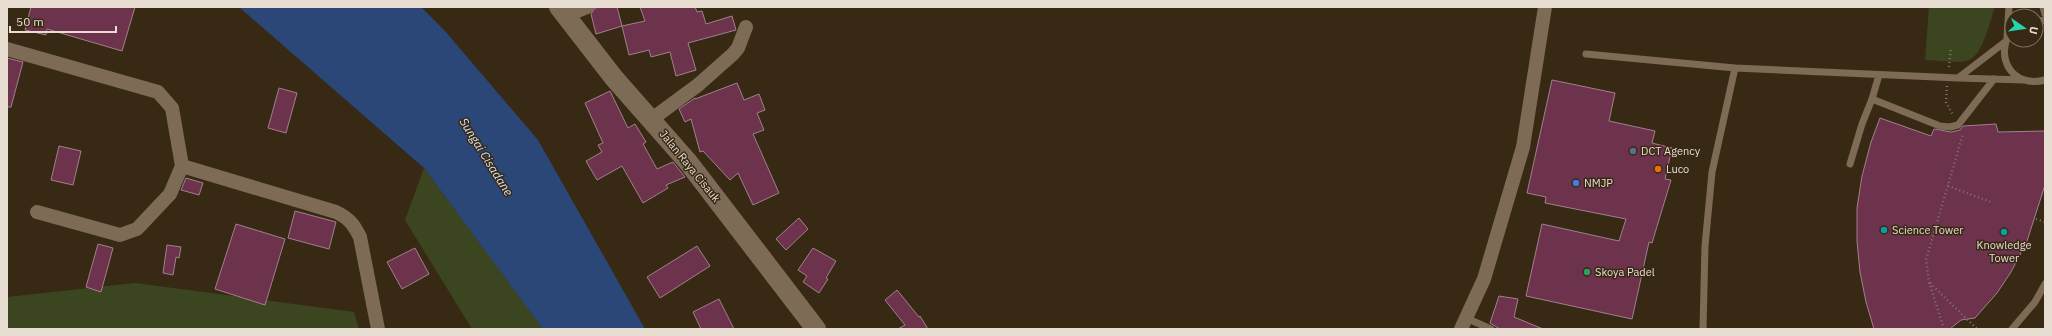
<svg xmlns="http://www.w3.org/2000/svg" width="2052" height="336" viewBox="0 0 2052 336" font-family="'IBM Plex Sans',sans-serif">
	<rect width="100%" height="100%" fill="#382915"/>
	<!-- green -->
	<path fill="#3b4620" d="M 1929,7 L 1995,7 C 1990,20 1983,55 1969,60 C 1960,64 1936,60 1925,60 Z
		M 424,168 L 542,327 L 543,329 L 472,329 L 405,220 Z
		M 135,283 L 354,312 L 359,329 L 7,329 L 7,297 Z"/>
	<!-- water -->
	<path fill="#2a4778" d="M 239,7 L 421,7 L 445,31 L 538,140 L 645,329 L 543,329 L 424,168 Z"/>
	<!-- building -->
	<path fill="#6d324c" stroke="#9f818c" d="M 31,7 L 135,7 L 122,51 L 47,29 L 46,35 L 25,30 Z
		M 601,7 L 617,7 L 622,26 L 596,34 L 591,14 L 595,8 Z
		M 640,7 L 695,7 L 697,12 L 702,11 L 706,24 L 732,16 L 736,30 L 688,43 L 696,70 L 676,76 L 670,52 L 651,57 L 649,50 L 629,55 L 622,26 L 645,21 Z
		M 7,58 L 23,62 L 11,107 L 7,107 Z
		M 1552,80 L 1615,93 L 1609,121 L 1655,131 L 1652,143 L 1672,148 L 1665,179 L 1671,180 L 1652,243 L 1649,242 L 1632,319 L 1526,296 L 1542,224 L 1619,241 L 1626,219 L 1545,203 L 1546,197 L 1527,193 Z
		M 737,83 L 744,100 L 759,94 L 765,110 L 757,113 L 764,130 L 753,134 L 779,193 L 753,205 L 738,173 L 730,180 L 703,151 L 700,152 L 691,119 L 685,122 L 679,109 L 695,98 L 695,99 Z
		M 279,88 L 297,93 L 286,133 L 268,128 Z
		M 610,91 L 628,128 L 635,124 L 646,142 L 643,144 L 657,169 L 673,162 L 685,177 L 666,185 L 668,188 L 643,203 L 622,166 L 597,180 L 586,161 L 602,152 L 598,145 L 603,143 L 585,103 Z
		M 1880,118 L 1931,136 L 1934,129 L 1951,132 L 1960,130 L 1963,126 L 1996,124 L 1998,132 L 2045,131 L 2045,185 L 2027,241 L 2011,272 L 1997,293 L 1975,318 L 1961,320 L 1950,329 L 1874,329 L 1866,302 L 1860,272 L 1857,241 L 1857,208 L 1862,176 L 1871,142 Z
		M 59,146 L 81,151 L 73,185 L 51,180 Z
		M 186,178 L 203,183 L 199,195 L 181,190 Z
		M 295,211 L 336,222 L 329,249 L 288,238 Z
		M 799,218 L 808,229 L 786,250 L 776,239 Z
		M 236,224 L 285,239 L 265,305 L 215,289 Z
		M 98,244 L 113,248 L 101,292 L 86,287 Z
		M 167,245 L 181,247 L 179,258 L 176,257 L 173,275 L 163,273 Z
		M 697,246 L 710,266 L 660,298 L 647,277 Z
		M 415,248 L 429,274 L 402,289 L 387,262 Z
		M 813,248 L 836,261 L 826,278 L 828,279 L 819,293 L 803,282 L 807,276 L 798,270 Z
		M 897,290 L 919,317 L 920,316 L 928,329 L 898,329 L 905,325 L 885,300 Z
		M 1499,296 L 1518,299 L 1514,317 L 1543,329 L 1500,329 L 1490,323 Z
		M 719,299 L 734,329 L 701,329 L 693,312 Z"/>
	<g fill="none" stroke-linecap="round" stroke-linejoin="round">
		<!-- path -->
		<path stroke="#817564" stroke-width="2.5" stroke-dasharray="1 3" stroke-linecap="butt" d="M 1949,67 L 1951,48
			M 1947,86 L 1946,102 L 1953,115
			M 1948,186 L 1991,202
			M 2036,219 L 2045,222
			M 1930,283 L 1977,329
			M 1944,329 L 1929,282 L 1926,260 L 1963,134"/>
		<!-- service -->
		<path stroke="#7d6b56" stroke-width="7" d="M 2043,7 L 2045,14
			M 2036,20 L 2045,21
			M 2012,30 C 1993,56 2012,89 2045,80
			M 2007,37 L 2009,7
			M 2005,42 L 1958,78 L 2024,80
			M 1586,54 L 1735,68 L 1958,78
			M 1879,75 L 1872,99 L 1940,126 L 1950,127 L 1958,125 L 1994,79
			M 1850,164 L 1862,124 L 1872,99
			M 1466,318 L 1491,329
			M 1703,329 L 1705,246 L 1712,172 L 1735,68
			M 2012,329 L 2035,302 L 2045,284"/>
		<!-- minor -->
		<path stroke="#7d6b56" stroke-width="14" d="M 565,16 L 587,7
			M 7,49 L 158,92 L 172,108 L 182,166 L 336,212 C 349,218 354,225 360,237 L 378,329
			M 652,119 L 698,85 L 733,54 L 738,48 L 746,27
			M 37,212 L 120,235 L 137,229 L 170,194 L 182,166
			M 1461,329 L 1484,279 L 1523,147 L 1545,7"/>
		<!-- secondary -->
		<path stroke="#7d6b56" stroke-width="20" d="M 559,7 L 614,78 L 688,162 L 816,329"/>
	</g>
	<!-- markers -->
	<circle fill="#5c6f8a" stroke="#382915" stroke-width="1.5" cx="1633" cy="151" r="4"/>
	<circle fill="#e8710a" stroke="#382915" stroke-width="1.5" cx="1658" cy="169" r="4"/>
	<circle fill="#3f7fe0" stroke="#382915" stroke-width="1.5" cx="1576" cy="183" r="4"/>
	<g fill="#0f9aa8" stroke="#382915" stroke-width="1.5">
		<circle cx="1884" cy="230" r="4"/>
		<circle cx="2004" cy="232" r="4"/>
	</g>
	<circle fill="#2e9e5b" stroke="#382915" stroke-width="1.5" cx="1587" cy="272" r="4"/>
	<g text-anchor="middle" stroke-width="3" stroke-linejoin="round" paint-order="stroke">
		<!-- poi labels -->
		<g font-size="11" fill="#e7ddd1" stroke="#382915" text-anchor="start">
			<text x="1641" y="155">DCT Agency</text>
			<text x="1666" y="173">Luco</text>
			<text x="1584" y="187">NMJP</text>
			<text x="1892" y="234">Science Tower</text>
			<text x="2004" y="249" text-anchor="middle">Knowledge<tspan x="2004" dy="13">Tower</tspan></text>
			<text x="1595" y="276">Skoya Padel</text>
		</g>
		<!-- street labels -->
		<g font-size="11" fill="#e7ddd1" stroke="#382915">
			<text transform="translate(690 166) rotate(51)" y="4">Jalan Raya Cisauk</text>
		</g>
		<!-- water labels -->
		<g font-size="12" font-style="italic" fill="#d7e1f1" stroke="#382915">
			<text transform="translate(486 157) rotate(58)" y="4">Sungai Cisadane</text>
		</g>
	</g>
	<!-- border -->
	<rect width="2052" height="336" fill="none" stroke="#e7ddd1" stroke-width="16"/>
	<!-- north arrow -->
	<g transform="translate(2024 28) rotate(103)"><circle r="19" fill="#382915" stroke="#7e7160"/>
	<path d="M0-3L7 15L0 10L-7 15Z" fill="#25d5ae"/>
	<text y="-6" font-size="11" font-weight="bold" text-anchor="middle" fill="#e7ddd1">U</text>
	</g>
	<!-- scale -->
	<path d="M10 26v6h106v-6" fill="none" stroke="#e7ddd1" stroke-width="2"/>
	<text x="16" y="26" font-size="12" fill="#e7ddd1" stroke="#382915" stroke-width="3" paint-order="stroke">50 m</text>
</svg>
